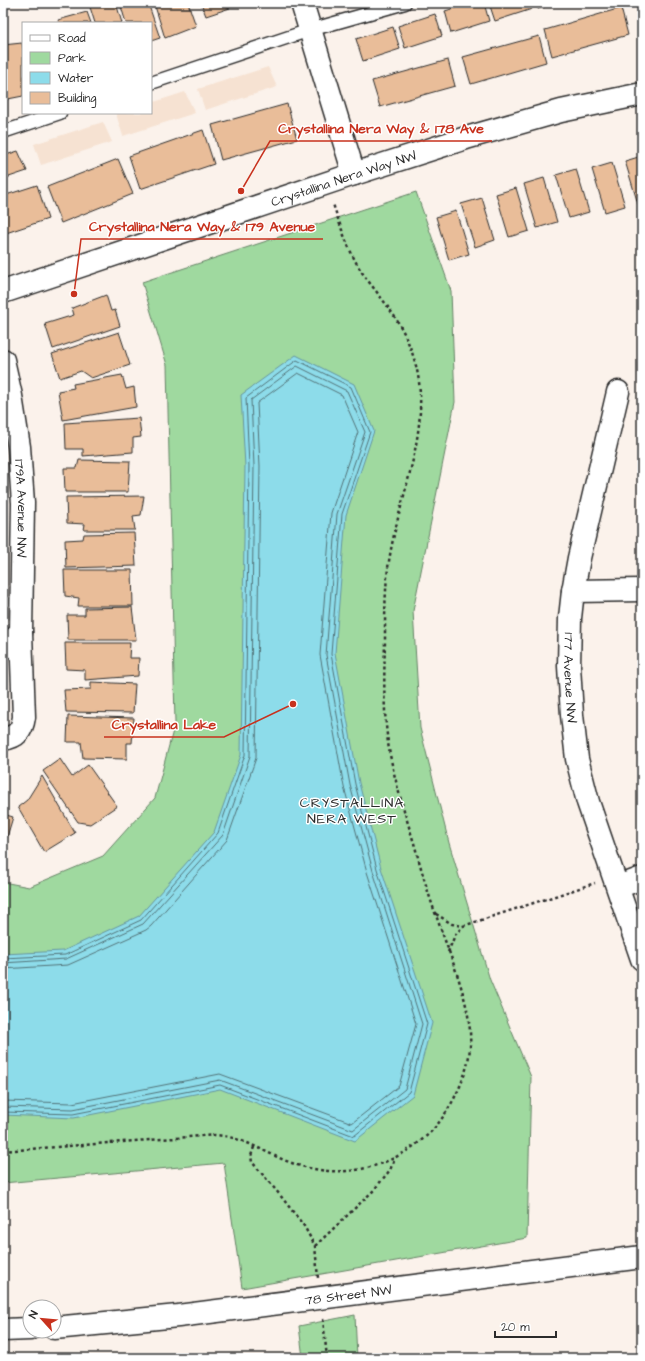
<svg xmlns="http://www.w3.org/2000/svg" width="645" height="1361" viewBox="0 0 645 1361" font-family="'Architects Daughter',sans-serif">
	<rect width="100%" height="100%" fill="#fbf2eb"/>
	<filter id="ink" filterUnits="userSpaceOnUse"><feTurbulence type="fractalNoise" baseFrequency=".025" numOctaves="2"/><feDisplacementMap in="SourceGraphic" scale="8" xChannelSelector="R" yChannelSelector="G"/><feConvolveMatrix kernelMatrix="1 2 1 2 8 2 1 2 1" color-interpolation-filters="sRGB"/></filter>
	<g filter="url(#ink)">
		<!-- built -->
		<path fill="#f6e2d2" d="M 268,67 L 277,87 L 205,110 L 198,89 Z
			M 185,92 L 195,113 L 123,136 L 116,114 L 121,113 L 151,113 L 151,103 Z
			M 103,122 L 112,142 L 41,165 L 34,144 Z"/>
		<!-- green -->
		<path fill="#9fd99f" stroke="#658265" d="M 416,192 L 451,291 L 455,402 L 413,611 L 420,728 L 449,843 L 490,980 L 531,1077 L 527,1238 L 242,1288 L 224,1163 L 3,1183 L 3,882 L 29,887 L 103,856 L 155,798 L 175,723 L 167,365 L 142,282 Z
			M 355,1315 L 357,1358 L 303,1358 L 299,1326 Z"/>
		<!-- water -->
		<path fill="#8ddcea" stroke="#66959e" d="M 296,355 L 354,384 L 374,431 L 346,515 L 335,653 L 359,783 L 381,868 L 432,1023 L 413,1095 L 355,1141 L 220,1089 L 74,1118 L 3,1115 L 3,954 L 63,951 L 139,916 L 214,832 L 241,755 L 245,466 L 241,395 Z"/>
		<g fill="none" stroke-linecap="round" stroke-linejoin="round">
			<!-- shore -->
			<path stroke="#527277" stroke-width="1" d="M 3,958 L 65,955 L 141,920 L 218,833 L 245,755 L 249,466 L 246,398 L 297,360 L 351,387 L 370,432 L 342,514 L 331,654 L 355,784 L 377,869 L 427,1024 L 409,1092 L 354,1136 L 220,1085 L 73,1114 L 3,1112
				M 3,963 L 66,959 L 143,924 L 223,835 L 250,756 L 254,466 L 251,400 L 297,366 L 347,391 L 365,432 L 337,514 L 326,655 L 350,785 L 373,871 L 422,1024 L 405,1089 L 353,1130 L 220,1080 L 73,1109 L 3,1107
				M 3,969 L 68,965 L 146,930 L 151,926 L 227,840 L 256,758 L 260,466 L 257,403 L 298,373 L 342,395 L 358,432 L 331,513 L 320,655 L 344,787 L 367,872 L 416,1024 L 399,1086 L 352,1123 L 220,1074 L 72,1103 L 3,1101"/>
		</g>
		<!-- building -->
		<path fill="#e9bd99" stroke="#2b2b2b" d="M 94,3 L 116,3 L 122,23 L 95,23 L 89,4 Z
			M 120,3 L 148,3 L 160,38 L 151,41 L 151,23 L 126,23 Z
			M 154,3 L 188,3 L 196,26 L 165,38 Z
			M 201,3 L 229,3 L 230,8 L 206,16 Z
			M 471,3 L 484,3 L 489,21 L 451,33 L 445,11 Z
			M 489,3 L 530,3 L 532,9 L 495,21 Z
			M 536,3 L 556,3 L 538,9 Z
			M 621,8 L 628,35 L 552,56 L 545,30 Z
			M 87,12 L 91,23 L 59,23 L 58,20 Z
			M 435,14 L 442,36 L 405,48 L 398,26 Z
			M 393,27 L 400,49 L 363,61 L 356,39 Z
			M 539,36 L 546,62 L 471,84 L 463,57 Z
			M 22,43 L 23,50 L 23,96 L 3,100 L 3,45 Z
			M 448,60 L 455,86 L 380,107 L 372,81 Z
			M 287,104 L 297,139 L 221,160 L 212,125 Z
			M 203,130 L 214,164 L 140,189 L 129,156 Z
			M 18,151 L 27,171 L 3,179 L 3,156 Z
			M 642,156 L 642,203 L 638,204 L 625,161 Z
			M 118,159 L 133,194 L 61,223 L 47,187 Z
			M 612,163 L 625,206 L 605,212 L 592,169 Z
			M 576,169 L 589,212 L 569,218 L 556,175 Z
			M 544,178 L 557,222 L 537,228 L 524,184 Z
			M 37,185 L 48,219 L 3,234 L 3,196 Z
			M 516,188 L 529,231 L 509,237 L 496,194 Z
			M 482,198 L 495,240 L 475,247 L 461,204 Z
			M 456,211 L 469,254 L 449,260 L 436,217 Z
			M 106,295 L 111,311 L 115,310 L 120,326 L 53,349 L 45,324 L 74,315 L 72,308 Z
			M 119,332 L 130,365 L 91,378 L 81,371 L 60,378 L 52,354 Z
			M 122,375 L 126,389 L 134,387 L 136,407 L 63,420 L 58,391 L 74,388 L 73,384 Z
			M 139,418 L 141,437 L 133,438 L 133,452 L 83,456 L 83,449 L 66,449 L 65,423 Z
			M 79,460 L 130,461 L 128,492 L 65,492 L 64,468 L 77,468 Z
			M 144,496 L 141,515 L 133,516 L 135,530 L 84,530 L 85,524 L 67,523 L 66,497 Z
			M 134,533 L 136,566 L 66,568 L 65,540 L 83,539 L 84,534 Z
			M 64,570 L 132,570 L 133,606 L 78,606 L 79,598 L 65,596 Z
			M 132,607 L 136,640 L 68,640 L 67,615 L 85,615 L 85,608 Z
			M 65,643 L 130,643 L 129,658 L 139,658 L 138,676 L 85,680 L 85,670 L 66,669 Z
			M 91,682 L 135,684 L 133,713 L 66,712 L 64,690 L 91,689 Z
			M 68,716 L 134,718 L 132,743 L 127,743 L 127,759 L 83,758 L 81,742 L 67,742 Z
			M 60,759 L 72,777 L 88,765 L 117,806 L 90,824 L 78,822 L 43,771 Z
			M 42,776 L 75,833 L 44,852 L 18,807 L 27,800 Z
			M 3,814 L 13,817 L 3,850 Z"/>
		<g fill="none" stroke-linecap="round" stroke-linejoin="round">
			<defs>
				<path id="lane" d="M 151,83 L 310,30 L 405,3
					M 3,132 L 60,113"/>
				<g id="street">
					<path id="s1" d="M 3,360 L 11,396 L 19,447 L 23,503 L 21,633 L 24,717 C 22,731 17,737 3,739"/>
					<path id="s2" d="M 618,392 L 579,558 L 573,591 L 570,618 L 569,666 L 572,715 L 577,759 L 588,802 L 642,959"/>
					<path d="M 573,591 L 642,590"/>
					<path d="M 3,648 L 21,633"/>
					<path d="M 618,887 L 642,878"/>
					<path id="s3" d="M 54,1328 L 178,1316 L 642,1257"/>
					<path d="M 3,1330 L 30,1329"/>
				</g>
				<g id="secondary">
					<path d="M 302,3 L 354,174"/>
					<path id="s4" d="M 3,292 L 354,174 L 466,138 L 561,111 L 642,94"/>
				</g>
			</defs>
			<!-- lane casing -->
			<use href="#lane" stroke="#2b2b2b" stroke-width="15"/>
			<!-- street casing -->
			<use href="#street" stroke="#2b2b2b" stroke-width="25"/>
			<!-- secondary casing -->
			<use href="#secondary" stroke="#2b2b2b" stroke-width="25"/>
			<!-- path -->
			<path stroke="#2b2b2b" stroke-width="2.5" stroke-dasharray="3 3" stroke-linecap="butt" d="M 436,914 L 452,924 L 463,926 L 595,883
				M 448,952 L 455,935 L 463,926
				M 254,1147 L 251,1156 L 252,1162 L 280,1195 L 304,1226 L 315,1246 L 318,1278
				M 3,1151 L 215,1135 C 244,1137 263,1152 289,1162 C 329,1177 368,1174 405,1152 C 417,1144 428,1136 437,1125 C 454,1103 468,1075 470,1047 C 473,1006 450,957 437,918 C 428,894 421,868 414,843 C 405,814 396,785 390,755 C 383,717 384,679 385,640 C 385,611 385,583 390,555 C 400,495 430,432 417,370 C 412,348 403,328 390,310 C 380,295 367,281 358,266 C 347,246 340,225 333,204
				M 315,1246 L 373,1191 L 390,1170 L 395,1158
				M 323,1319 L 327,1358"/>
			<!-- lane -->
			<use href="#lane" stroke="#fff" stroke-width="12"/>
			<!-- street -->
			<use href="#street" stroke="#fff" stroke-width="22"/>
			<!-- secondary -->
			<use href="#secondary" stroke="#fff" stroke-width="22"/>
		</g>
	</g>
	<g text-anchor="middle" stroke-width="3" stroke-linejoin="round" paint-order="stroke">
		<!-- street labels -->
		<g font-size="13" fill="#2b2b2b" stroke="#fff">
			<text dy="5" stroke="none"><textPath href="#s4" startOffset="359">Crystallina Nera Way NW</textPath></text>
			<text dy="5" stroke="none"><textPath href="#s1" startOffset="150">179A Avenue NW</textPath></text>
			<text dy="5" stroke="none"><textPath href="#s2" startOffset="291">177 Avenue NW</textPath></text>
			<text dy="5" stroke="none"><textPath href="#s3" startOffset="296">78 Street NW</textPath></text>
		</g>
		<!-- neighbourhood labels -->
		<g font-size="14" letter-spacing="1" fill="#2b2b2b" stroke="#fff">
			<text x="352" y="807">CRYSTALLINA<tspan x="352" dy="16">NERA WEST</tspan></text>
		</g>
	</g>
	<!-- callouts -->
	<path fill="none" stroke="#c8321e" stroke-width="1.5" d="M241 191L270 141H492M74 294L81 239H323M293 704L224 737H104"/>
	<g fill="#c8321e" stroke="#fff" stroke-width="1.5">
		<circle cx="241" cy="191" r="4"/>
		<circle cx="74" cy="294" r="4"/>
		<circle cx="293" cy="704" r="4"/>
	</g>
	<g font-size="14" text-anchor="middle" font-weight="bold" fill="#c8321e" stroke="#fff" stroke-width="3" stroke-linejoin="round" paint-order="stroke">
		<text x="381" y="133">Crystallina Nera Way &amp; 178 Ave</text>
		<text x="202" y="231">Crystallina Nera Way &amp; 179 Avenue</text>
		<text x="164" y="729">Crystallina Lake</text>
	</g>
	<!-- margin -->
	<rect width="645" height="1361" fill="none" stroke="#fff" stroke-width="16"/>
	<rect x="8" y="8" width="629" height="1345" fill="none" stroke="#2b2b2b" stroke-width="1.5" filter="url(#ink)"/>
	<!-- legend -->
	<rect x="22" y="22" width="130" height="92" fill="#ffffff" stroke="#aaaaaa"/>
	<rect x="30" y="35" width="20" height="6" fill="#ffffff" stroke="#aaaaaa"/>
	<text x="58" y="42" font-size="12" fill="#2b2b2b">Road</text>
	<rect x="30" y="52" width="20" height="12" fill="#9fd99f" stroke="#aaaaaa"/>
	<text x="58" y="62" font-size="12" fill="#2b2b2b">Park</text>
	<rect x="30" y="72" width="20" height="12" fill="#8ddcea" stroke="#aaaaaa"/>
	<text x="58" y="82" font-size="12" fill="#2b2b2b">Water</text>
	<rect x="30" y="92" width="20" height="12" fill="#e9bd99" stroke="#aaaaaa"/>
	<text x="58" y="102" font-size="12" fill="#2b2b2b">Building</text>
	<!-- north arrow -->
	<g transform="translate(42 1319) rotate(297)"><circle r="19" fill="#ffffff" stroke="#aaaaaa"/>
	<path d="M0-3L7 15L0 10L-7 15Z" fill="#c8321e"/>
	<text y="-6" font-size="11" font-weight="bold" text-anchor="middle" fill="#2b2b2b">N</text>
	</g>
	<!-- scale -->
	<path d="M495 1331v6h61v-6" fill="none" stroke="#2b2b2b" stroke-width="2"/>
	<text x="501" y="1331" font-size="12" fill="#2b2b2b" stroke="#ffffff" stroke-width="3" paint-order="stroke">20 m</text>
</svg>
